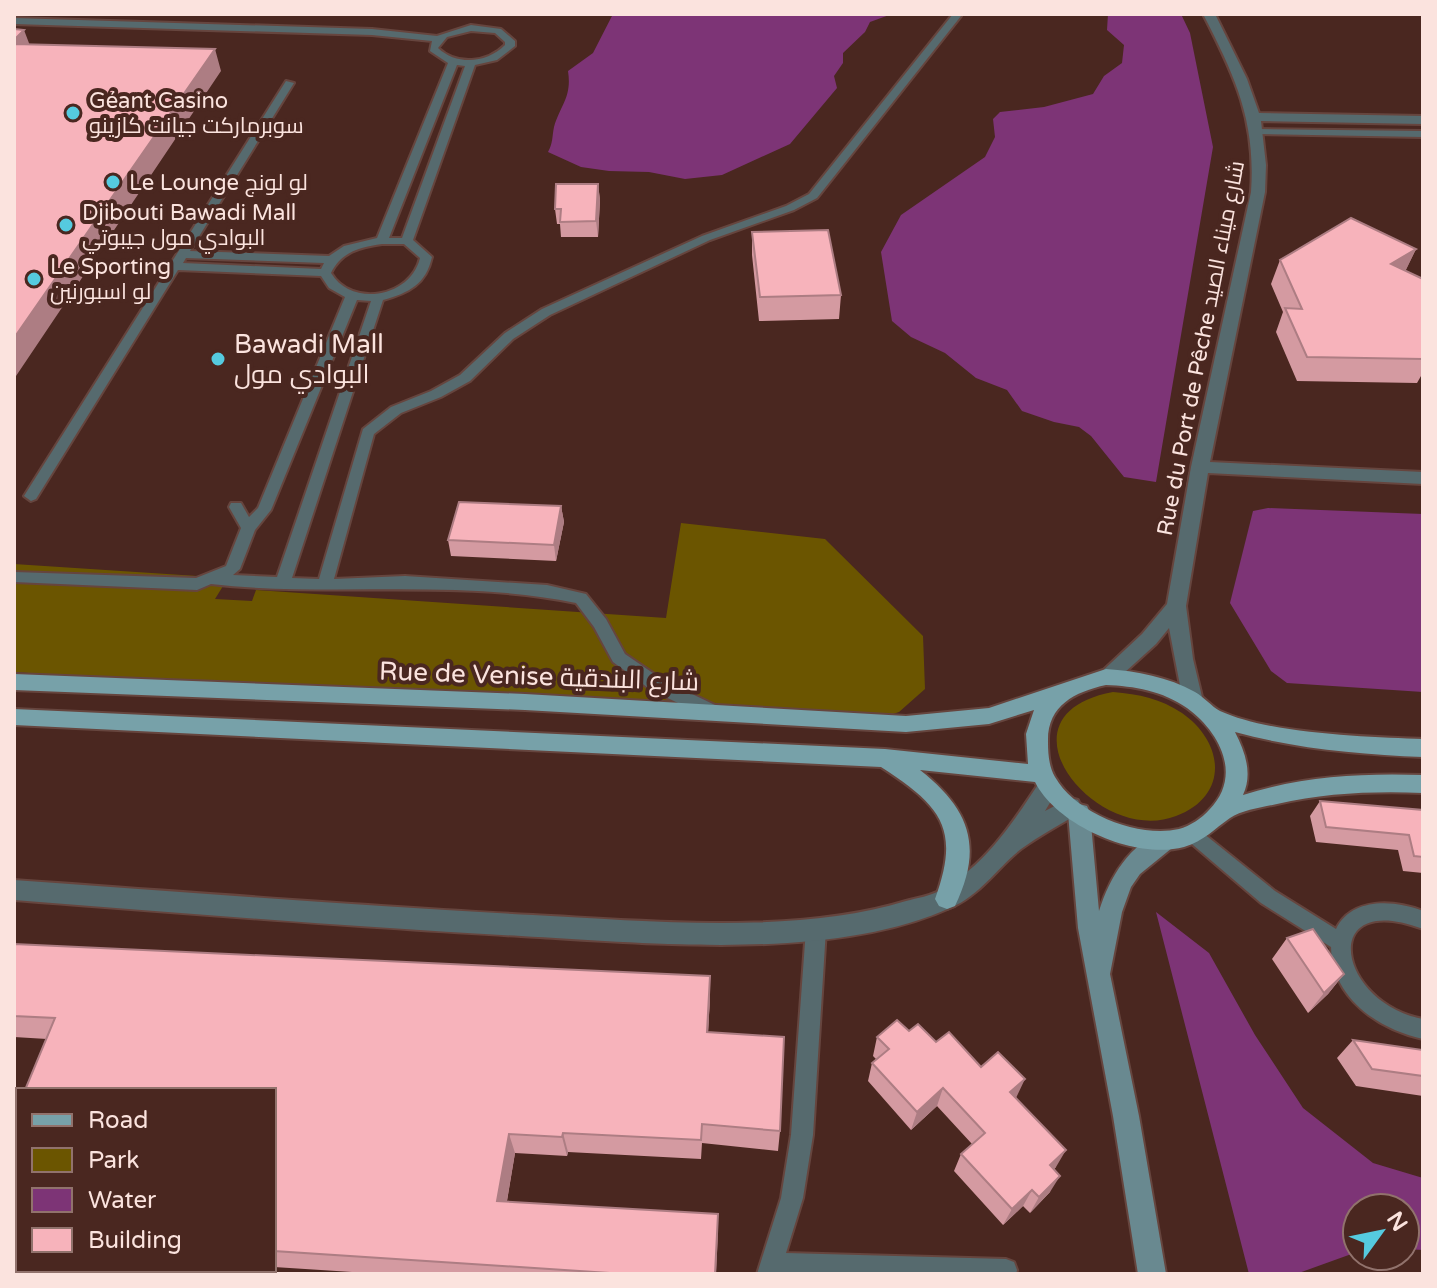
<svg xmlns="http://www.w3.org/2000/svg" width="1437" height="1288" viewBox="0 0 1437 1288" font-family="'Varela Round',Cairo,sans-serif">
	<rect width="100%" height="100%" fill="#4a2720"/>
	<!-- green -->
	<path fill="#6b5500" d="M 681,523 L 825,539 L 923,636 L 925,689 L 899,712 L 852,728 L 14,672 L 14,564 L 228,578 L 215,599 L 252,601 L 256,590 L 666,618 Z
		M 1113,692 C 1139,694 1161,699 1182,713 C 1225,743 1229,796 1176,816 C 1097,847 989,715 1113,692 Z"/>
	<!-- water -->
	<path fill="#7d3476" d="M 613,14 L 892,14 L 870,22 L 865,32 L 843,53 L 843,63 L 834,76 L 837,88 L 790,144 L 722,175 L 685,179 L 649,172 L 609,171 L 581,167 L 548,152 C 553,143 552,137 554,127 C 561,104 572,97 568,71 L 593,53 Z
		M 1108,14 L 1181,14 L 1190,33 L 1213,147 L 1156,482 L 1124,477 L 1091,436 L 1079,427 L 1054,422 L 1022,411 L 1007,390 L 976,378 L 945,353 L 911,337 L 892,321 L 881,252 L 901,215 L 985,157 L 995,137 L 993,119 L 1000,112 L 1044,107 L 1093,94 L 1104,76 L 1122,63 L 1124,45 L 1107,30 Z
		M 1268,508 L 1423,514 L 1423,692 L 1287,683 L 1271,671 L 1230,603 L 1253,511 Z
		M 1156,912 L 1209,953 L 1255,1035 L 1303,1108 L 1373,1163 L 1423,1178 L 1423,1250 L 1405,1249 L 1405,1208 L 1357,1208 L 1357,1252 L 1296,1274 L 1249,1274 Z"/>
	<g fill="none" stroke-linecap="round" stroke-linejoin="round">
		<defs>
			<path id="lane" d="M 953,14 L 961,16 L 817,198 L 794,210 L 710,240 L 550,315 L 513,339 L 470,381 L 441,397 L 401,413 L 374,434 L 334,579 L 405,576 L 547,585 L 586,594 L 606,619 L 625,654 L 663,680 L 717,706 L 719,711 L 717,716 L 705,716 L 651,690 L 613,662 L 594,627 L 576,603 C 456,578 332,598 211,584 L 197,590 L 14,582 L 14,572 L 196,578 L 226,566 L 241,528 L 229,507 L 231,503 L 241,503 L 249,517 L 258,508 L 345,297 L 329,288 L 321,276 L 178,270 L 36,499 L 31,501 L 24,496 L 286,81 L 294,83 L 190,251 L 329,256 L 344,246 L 377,238 L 448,63 L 430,51 L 432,41 L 372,35 L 14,24 L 14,18 L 372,29 L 437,36 L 471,25 L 501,29 L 515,41 L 515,46 L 497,60 L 475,65 L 413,240 L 432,257 C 426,284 409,293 383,300 L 292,578 L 319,579 L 363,429 L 391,407 L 431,391 L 460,375 L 505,333 L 542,309 L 702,236 L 786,206 L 809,194 ZM 471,31 L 495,33 L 505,42 L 505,45 C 487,63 457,66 438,48 L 447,37 ZM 457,65 L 465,66 L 402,238 L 389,238 ZM 382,244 L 404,244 L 420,258 C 411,297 352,308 331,273 C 341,252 360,247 382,244 ZM 186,258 L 324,263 L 321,269 L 183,263 ZM 357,300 L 371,301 L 277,577 L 233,575 L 240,569 L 255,530 L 271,510 Z
				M 1259,129 L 1423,131 L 1423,137 L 1255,134 L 1254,132 Z
				M 1192,826 L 1198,829 L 1275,891 L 1336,929 C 1352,897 1394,900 1423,911 L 1423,929 C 1318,889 1336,1002 1423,1019 L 1423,1039 C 1378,1029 1332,998 1331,947 L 1261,903 L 1186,839 L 1183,834 L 1186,829 Z
				M 816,920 L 823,923 L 826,929 L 813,1135 L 803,1198 L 786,1253 L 1006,1259 L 1014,1262 L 1017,1270 L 1016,1274 L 757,1274 L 781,1198 L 791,1135 L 806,929 L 809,923 Z"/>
			<path id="street" d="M 1203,14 L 1215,14 L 1247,79 L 1259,113 L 1423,116 L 1423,124 L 1261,121 L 1266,165 L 1265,192 L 1210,462 L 1423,472 L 1423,484 L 1208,473 L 1186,606 L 1193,659 L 1203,701 L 1200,707 L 1186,707 L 1183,701 L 1169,628 L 1156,644 L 1113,683 L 1099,683 L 1096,677 L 1142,634 L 1167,604 L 1191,467 L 1251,192 C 1256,121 1235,76 1203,14 Z
				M 1049,777 L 1057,780 L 1060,786 L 1045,811 L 1070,798 L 1078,800 L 1081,807 L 1078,814 C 1059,825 1039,836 1021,849 C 998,867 980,895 952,907 C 833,962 651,943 521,936 C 352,927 183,913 14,900 L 14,880 C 187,892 360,906 533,915 C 649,921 795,935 906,901 C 917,898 931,896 941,890 C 986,865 1014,821 1041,780 Z"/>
			<path id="secondary" d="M 1079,804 L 1087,806 L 1090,813 L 1099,911 C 1110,877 1129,844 1164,831 L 1172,834 L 1175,841 L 1172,848 L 1140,874 L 1131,887 L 1122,912 L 1110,974 L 1139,1116 L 1166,1274 L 1138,1274 L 1113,1116 L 1078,928 L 1068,813 L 1071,806 Z"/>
			<path id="primary" d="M 1106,669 C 1137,671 1168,677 1195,692 C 1204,697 1211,706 1220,711 C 1270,734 1368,737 1423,739 L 1423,757 C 1359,754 1297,749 1235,732 C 1245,752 1253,773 1243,795 C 1302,776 1362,773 1423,775 L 1423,793 C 1374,791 1325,793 1277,804 C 1263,807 1242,810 1230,818 C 1214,829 1204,841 1184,847 C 1136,860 1057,826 1035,782 L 920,770 C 971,810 983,848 955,906 L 947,909 L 939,906 L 935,899 C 961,828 941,806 881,767 L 14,725 L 14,709 L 885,749 L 1028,764 L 1026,734 L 1034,710 L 989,724 L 906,732 L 525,710 L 14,690 L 14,674 L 525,694 L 906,716 L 989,708 ZM 1106,685 C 1134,686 1163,691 1187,708 C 1220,732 1243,776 1209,810 C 1202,818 1190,826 1179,829 C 1138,838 1076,814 1055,777 C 1049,767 1048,754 1048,742 C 1047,706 1074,692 1106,685 Z"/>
		</defs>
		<!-- lane casing -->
		<use href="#lane" stroke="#66453e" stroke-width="4"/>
		<!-- street casing -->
		<use href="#street" stroke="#66453e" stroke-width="4"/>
		<!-- secondary casing -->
		<use href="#secondary" stroke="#66453e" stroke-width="4"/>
		<!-- primary casing -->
		<use href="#primary" stroke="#66453e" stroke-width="4"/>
		<!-- lane -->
		<use href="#lane" fill="#566a6e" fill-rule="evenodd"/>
		<!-- street -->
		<use href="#street" fill="#566a6e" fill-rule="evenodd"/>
		<!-- secondary -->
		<use href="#secondary" fill="#698990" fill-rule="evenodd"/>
		<!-- primary -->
		<use href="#primary" fill="#77a1a9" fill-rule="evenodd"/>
	</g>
	<!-- wall -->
	<path fill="#d49aa1" d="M 598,184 L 600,200 L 598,237 L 561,237 L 560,224 L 557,224 L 555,209 Z
		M 752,232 L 841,295 L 839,319 L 759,321 L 752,255 Z
		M 1416,249 L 1405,271 L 1423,279 L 1423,376 L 1421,376 L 1417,383 L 1297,381 L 1276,332 L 1283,312 L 1271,284 L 1280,260 Z
		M 561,506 L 564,522 L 556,561 L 451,556 L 448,540 Z
		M 1320,801 L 1423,810 L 1423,873 L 1403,871 L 1398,850 L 1316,842 L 1310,816 Z
		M 1287,938 L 1344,974 L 1328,994 L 1308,1013 L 1272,959 Z
		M 14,944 L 710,998 L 708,1032 L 780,1131 L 778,1151 L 702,1143 L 701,1159 L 568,1152 L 567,1156 L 515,1153 L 507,1201 L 718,1231 L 716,1274 L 383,1274 L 274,1267 L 274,1090 L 47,1039 L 14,1037 Z
		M 909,1031 L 936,1042 L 981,1067 L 1016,1098 L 1056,1167 L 1054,1169 L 1050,1192 L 1030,1213 L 1023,1206 L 1003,1225 L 954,1171 L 961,1154 L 972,1144 L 937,1106 L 911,1130 L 868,1081 L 872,1063 L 876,1059 L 873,1056 L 877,1037 Z
		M 1353,1040 L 1423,1050 L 1423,1096 L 1356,1086 L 1337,1058 Z"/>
	<!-- shaded-wall -->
	<path fill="#ad7d83" d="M 24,30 L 32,51 L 14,51 L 14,40 Z
		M 215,49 L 221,71 L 14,379 L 14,338 Z
		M 598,184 L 600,200 L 598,237 L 596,221 Z
		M 1416,249 L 1405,272 L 1391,264 Z
		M 561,506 L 564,522 L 556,561 L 554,545 Z
		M 1344,974 L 1328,994 L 1308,1013 L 1324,993 Z
		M 710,976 L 710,998 L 707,1053 L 707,1032 Z
		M 1025,1079 L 1016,1098 L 1002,1111 L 1010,1092 Z
		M 943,1088 L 937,1106 L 911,1130 L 917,1112 Z
		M 563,1133 L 568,1152 L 567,1156 L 562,1137 Z
		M 509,1134 L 515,1153 L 504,1218 L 497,1201 Z
		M 1066,1150 L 1056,1167 L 1041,1182 L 1050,1165 Z
		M 1060,1176 L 1050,1192 L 1030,1213 L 1039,1197 Z
		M 1032,1190 L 1023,1206 L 1003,1225 L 1012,1209 Z"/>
	<!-- building -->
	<path fill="#f7b3bb" stroke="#ad7d83" stroke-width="2" d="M 14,29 L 24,30 L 14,40 Z
		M 14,44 L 215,49 L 14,338 Z
		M 556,184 L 598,184 L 596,221 L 560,222 L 561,209 L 555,209 Z
		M 1351,218 L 1416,249 L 1391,264 L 1423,279 L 1423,359 L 1307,357 L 1285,308 L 1302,309 L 1280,260 Z
		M 828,230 L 841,295 L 760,297 L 752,232 Z
		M 459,502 L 561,506 L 554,545 L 448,540 Z
		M 1320,801 L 1423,810 L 1423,857 L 1414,856 L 1409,835 L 1326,827 Z
		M 1313,929 L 1344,974 L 1324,993 L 1287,938 Z
		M 14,944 L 710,976 L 707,1032 L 784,1037 L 780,1131 L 702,1124 L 701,1140 L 563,1133 L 562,1137 L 509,1134 L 497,1201 L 718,1214 L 715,1274 L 625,1274 L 274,1251 L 274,1090 L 25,1090 L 55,1018 L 14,1016 Z
		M 897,1020 L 909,1031 L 918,1024 L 936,1042 L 949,1032 L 981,1067 L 998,1052 L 1025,1079 L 1010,1092 L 1066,1150 L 1050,1165 L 1060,1176 L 1039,1197 L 1032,1190 L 1012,1209 L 961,1154 L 985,1133 L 943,1088 L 917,1112 L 872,1063 L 889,1049 L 877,1037 Z
		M 1353,1040 L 1423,1050 L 1423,1076 L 1372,1069 Z
		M 18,1108 L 18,1120 L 14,1119 L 14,1117 Z
		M 18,1213 L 18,1235 L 14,1235 L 14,1223 Z"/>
	<!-- markers -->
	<g fill="#55cadf" stroke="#4a2720" stroke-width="3">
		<circle cx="73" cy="113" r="8"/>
		<circle cx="113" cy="182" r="8"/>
		<circle cx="66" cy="225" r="8"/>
		<circle cx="34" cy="279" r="8"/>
		<circle cx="218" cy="359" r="8"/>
	</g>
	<g text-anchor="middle" stroke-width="8" stroke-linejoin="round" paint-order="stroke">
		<!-- far-poi labels -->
		<g font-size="22" fill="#fbe3de" stroke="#4a2720" text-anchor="start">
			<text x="89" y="108">Géant Casino<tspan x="89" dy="25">سوبرماركت جيانت كازينو</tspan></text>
			<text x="129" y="190">Le Lounge لو لونج</text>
			<text x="82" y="220">Djibouti Bawadi Mall<tspan x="82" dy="25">البوادي مول جيبوتي</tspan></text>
			<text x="50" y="274">Le Sporting<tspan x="50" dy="25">لو اسبورنين</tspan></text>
		</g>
		<!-- far-street labels -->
		<g font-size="22" fill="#fbe3de" stroke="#4a2720">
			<text transform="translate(1200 348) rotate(-79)" y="8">Rue du Port de Pêche شارع ميناء الصيد</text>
		</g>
		<!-- poi labels -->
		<g font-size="26" fill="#fbe3de" stroke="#4a2720" text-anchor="start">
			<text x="234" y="353">Bawadi Mall<tspan x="234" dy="30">البوادي مول</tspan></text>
		</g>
		<!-- street labels -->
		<g font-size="26" fill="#fbe3de" stroke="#4a2720">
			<text transform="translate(539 676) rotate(2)" y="9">Rue de Venise شارع البندقية</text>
		</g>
	</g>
	<!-- border -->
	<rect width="1437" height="1288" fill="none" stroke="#fbe3de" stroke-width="32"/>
	<!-- legend -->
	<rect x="16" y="1088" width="260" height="184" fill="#4a2720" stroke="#91726c" stroke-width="2"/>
	<rect x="32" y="1114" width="40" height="12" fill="#77a1a9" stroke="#91726c" stroke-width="2"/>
	<text x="88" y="1128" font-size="24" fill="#fbe3de">Road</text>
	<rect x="32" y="1148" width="40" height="24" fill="#6b5500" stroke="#91726c" stroke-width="2"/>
	<text x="88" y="1168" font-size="24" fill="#fbe3de">Park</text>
	<rect x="32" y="1188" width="40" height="24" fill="#7d3476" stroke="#91726c" stroke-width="2"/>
	<text x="88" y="1208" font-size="24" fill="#fbe3de">Water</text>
	<rect x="32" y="1228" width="40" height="24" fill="#f7b3bb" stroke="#91726c" stroke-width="2"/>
	<text x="88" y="1248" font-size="24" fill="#fbe3de">Building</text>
	<!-- north arrow -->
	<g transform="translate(1381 1232) rotate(57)"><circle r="38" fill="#4a2720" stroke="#91726c" stroke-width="2"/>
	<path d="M0-6L14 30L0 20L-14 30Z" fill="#55cadf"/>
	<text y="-12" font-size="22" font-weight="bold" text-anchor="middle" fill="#fbe3de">N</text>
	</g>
</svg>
